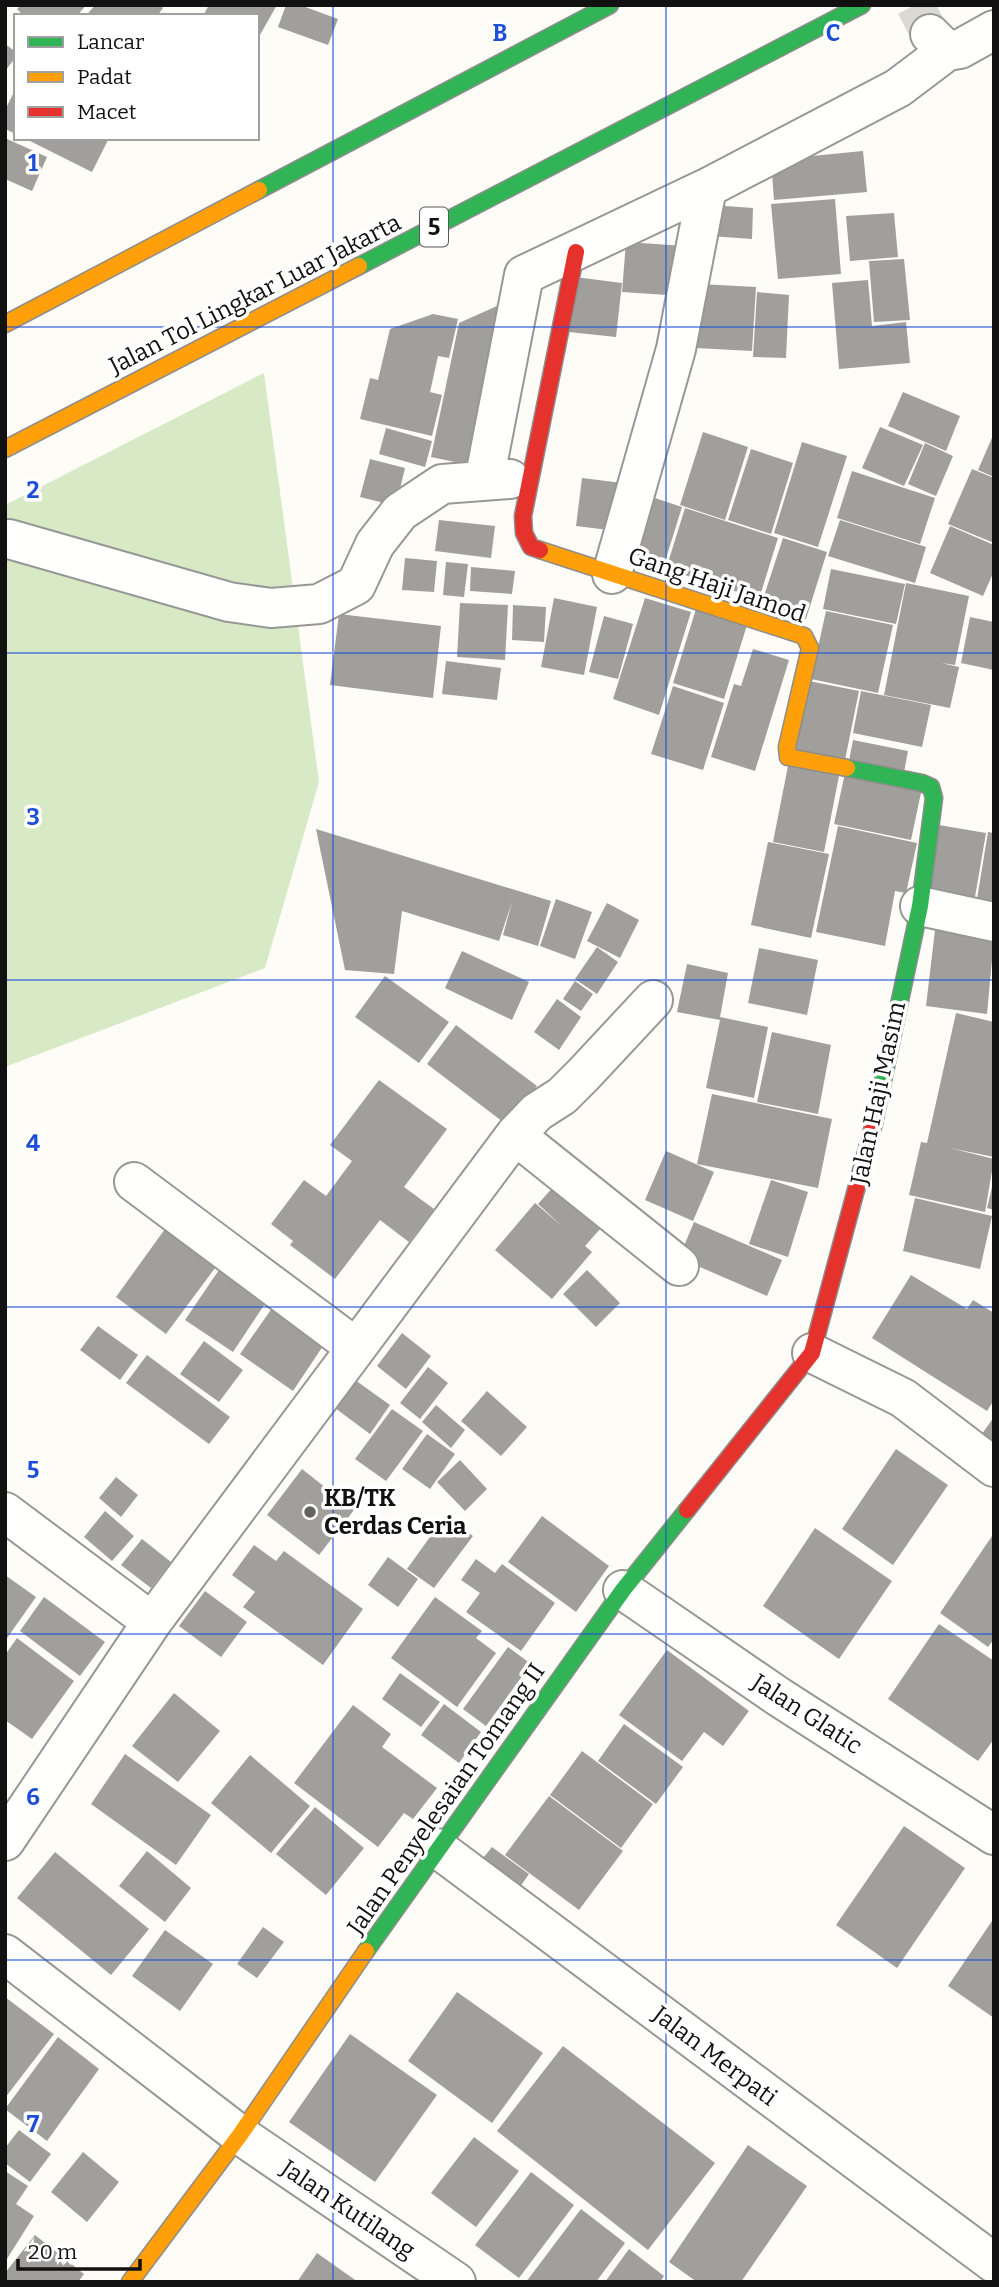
<svg xmlns="http://www.w3.org/2000/svg" width="999" height="2287" viewBox="0 0 999 2287" font-family="Bitter,serif">
	<rect width="100%" height="100%" fill="#fdfcf7"/>
	<!-- forest -->
	<path fill="#d8eac5" d="M 264,373 L 319,782 L 265,968 L 5,1067 L 5,505 Z"/>
	<!-- building -->
	<path fill="#a19f9c" d="M 21,5 L 86,5 L 77,16 L 24,16 L 17,9 Z
		M 95,5 L 159,5 L 163,8 L 157,16 L 86,16 Z
		M 209,5 L 277,5 L 257,40 L 257,16 L 203,16 Z
		M 286,5 L 300,5 L 338,19 L 328,45 L 278,27 Z
		M 5,44 L 16,52 L 16,57 L 5,71 Z
		M 16,88 L 16,134 L 5,129 L 5,110 Z
		M 5,138 L 47,157 L 32,191 L 5,179 Z
		M 24,138 L 109,138 L 92,172 Z
		M 863,151 L 867,192 L 774,200 L 771,160 Z
		M 835,199 L 841,274 L 778,279 L 771,204 Z
		M 712,205 L 753,208 L 752,239 L 710,236 Z
		M 894,213 L 898,257 L 850,261 L 846,216 Z
		M 626,242 L 685,246 L 682,296 L 622,292 Z
		M 904,259 L 910,320 L 874,322 L 869,261 Z
		M 575,277 L 622,283 L 616,337 L 569,332 Z
		M 868,280 L 872,326 L 906,322 L 910,363 L 839,369 L 832,283 Z
		M 700,284 L 756,287 L 752,351 L 696,348 Z
		M 531,291 L 493,470 L 431,457 L 459,323 Z
		M 757,292 L 789,295 L 786,358 L 753,357 Z
		M 433,314 L 458,319 L 449,358 L 438,356 L 430,392 L 442,395 L 432,436 L 360,419 L 370,378 L 378,380 L 390,329 Z
		M 903,392 L 960,416 L 946,451 L 888,426 Z
		M 880,427 L 923,445 L 904,486 L 862,468 Z
		M 386,428 L 432,441 L 425,467 L 379,454 Z
		M 703,432 L 748,447 L 725,520 L 680,505 Z
		M 994,433 L 994,477 L 978,470 Z
		M 802,442 L 847,456 L 818,547 L 774,533 Z
		M 925,443 L 953,456 L 936,496 L 908,484 Z
		M 751,449 L 793,463 L 771,534 L 728,520 Z
		M 370,459 L 405,468 L 396,506 L 360,497 Z
		M 972,469 L 994,478 L 994,543 L 948,524 Z
		M 852,471 L 935,498 L 920,544 L 837,518 Z
		M 582,478 L 622,483 L 617,531 L 576,526 Z
		M 646,495 L 682,507 L 663,568 L 626,557 Z
		M 685,508 L 778,538 L 759,599 L 666,569 Z
		M 439,520 L 495,526 L 491,558 L 435,551 Z
		M 840,520 L 926,547 L 915,583 L 828,556 Z
		M 950,526 L 994,545 L 994,571 L 983,596 L 930,573 Z
		M 783,538 L 827,552 L 806,619 L 761,605 Z
		M 405,558 L 437,561 L 434,592 L 402,590 Z
		M 446,562 L 468,564 L 464,597 L 443,595 Z
		M 471,567 L 515,571 L 512,594 L 470,591 Z
		M 831,569 L 905,584 L 896,624 L 823,609 Z
		M 906,583 L 969,596 L 955,665 L 941,663 L 959,667 L 950,708 L 884,695 Z
		M 554,598 L 597,607 L 584,675 L 541,667 Z
		M 645,598 L 691,612 L 659,715 L 613,699 Z
		M 460,603 L 508,605 L 505,660 L 457,657 Z
		M 513,605 L 546,607 L 544,642 L 512,640 Z
		M 696,609 L 747,625 L 724,699 L 673,683 Z
		M 826,611 L 893,625 L 878,693 L 811,679 Z
		M 339,614 L 441,626 L 433,698 L 330,685 Z
		M 604,616 L 633,624 L 618,679 L 589,672 Z
		M 970,617 L 994,622 L 994,670 L 961,663 Z
		M 753,649 L 789,660 L 755,771 L 711,757 L 734,684 L 741,686 Z
		M 446,661 L 501,668 L 497,700 L 442,694 Z
		M 809,681 L 859,691 L 844,765 L 795,755 Z
		M 673,686 L 724,703 L 703,770 L 651,754 Z
		M 861,691 L 931,705 L 922,747 L 853,733 Z
		M 853,740 L 908,751 L 903,778 L 848,766 Z
		M 789,761 L 840,771 L 824,852 L 773,842 Z
		M 845,773 L 922,788 L 911,840 L 834,824 Z
		M 939,825 L 986,833 L 975,897 L 928,889 Z
		M 838,826 L 917,843 L 906,893 L 895,891 L 885,946 L 816,932 Z
		M 316,829 L 551,901 L 538,946 L 503,935 L 512,902 L 499,941 L 402,911 L 394,974 L 345,970 Z
		M 988,832 L 994,833 L 994,902 L 977,899 Z
		M 768,842 L 829,854 L 811,938 L 751,925 Z
		M 556,899 L 592,912 L 575,959 L 540,946 Z
		M 607,903 L 639,920 L 620,958 L 587,941 Z
		M 935,930 L 994,938 L 987,1014 L 926,1006 Z
		M 597,947 L 618,962 L 597,994 L 575,979 Z
		M 759,948 L 818,960 L 807,1015 L 748,1003 Z
		M 462,951 L 529,982 L 512,1020 L 445,988 Z
		M 687,964 L 728,973 L 720,1017 L 768,1027 L 754,1098 L 706,1088 L 720,1020 L 677,1012 Z
		M 385,976 L 449,1022 L 419,1063 L 355,1017 Z
		M 575,981 L 593,994 L 581,1011 L 563,999 Z
		M 557,999 L 581,1017 L 559,1050 L 534,1032 Z
		M 956,1013 L 994,1022 L 994,1157 L 950,1148 L 994,1159 L 985,1212 L 909,1195 L 921,1142 L 927,1143 Z
		M 456,1025 L 537,1086 L 507,1125 L 427,1064 Z
		M 772,1032 L 831,1045 L 818,1114 L 757,1102 Z
		M 379,1080 L 447,1129 L 404,1187 L 434,1209 L 409,1242 L 380,1220 L 335,1279 L 290,1245 L 293,1241 L 271,1224 L 304,1180 L 326,1196 L 352,1161 L 330,1145 Z
		M 712,1094 L 832,1119 L 818,1188 L 697,1164 Z
		M 666,1151 L 714,1172 L 693,1221 L 645,1200 Z
		M 563,1176 L 610,1218 L 585,1246 L 592,1252 L 552,1299 L 495,1250 L 535,1203 L 563,1227 L 538,1204 Z
		M 771,1180 L 808,1192 L 788,1257 L 749,1244 Z
		M 993,1183 L 994,1183 L 994,1210 L 987,1208 Z
		M 915,1198 L 992,1216 L 980,1269 L 903,1251 Z
		M 170,1222 L 221,1260 L 166,1334 L 116,1297 Z
		M 694,1222 L 782,1260 L 767,1296 L 679,1258 Z
		M 223,1264 L 270,1296 L 233,1352 L 185,1320 Z
		M 587,1270 L 620,1303 L 596,1327 L 563,1294 Z
		M 911,1275 L 967,1309 L 973,1300 L 994,1313 L 994,1400 L 987,1411 L 872,1338 Z
		M 277,1301 L 329,1337 L 293,1391 L 240,1354 Z
		M 98,1326 L 138,1355 L 120,1380 L 80,1350 Z
		M 402,1333 L 431,1356 L 406,1389 L 377,1366 Z
		M 204,1341 L 243,1370 L 219,1402 L 180,1374 Z
		M 147,1355 L 230,1417 L 209,1444 L 126,1383 Z
		M 428,1367 L 448,1383 L 420,1419 L 400,1403 Z
		M 355,1380 L 390,1405 L 370,1434 L 335,1408 Z
		M 487,1391 L 527,1427 L 501,1456 L 461,1421 Z
		M 436,1405 L 465,1430 L 451,1448 L 422,1422 Z
		M 392,1409 L 423,1431 L 386,1481 L 355,1459 Z
		M 994,1417 L 994,1448 L 979,1438 Z
		M 427,1434 L 455,1454 L 430,1489 L 402,1469 Z
		M 896,1449 L 948,1485 L 893,1565 L 842,1529 Z
		M 460,1460 L 487,1489 L 465,1511 L 437,1482 Z
		M 302,1469 L 354,1510 L 319,1555 L 267,1515 Z
		M 116,1477 L 138,1495 L 121,1517 L 99,1498 Z
		M 105,1511 L 134,1536 L 112,1561 L 84,1537 Z
		M 445,1516 L 473,1536 L 434,1588 L 407,1569 Z
		M 542,1516 L 609,1566 L 576,1612 L 508,1562 Z
		M 815,1528 L 892,1581 L 839,1659 L 763,1606 Z
		M 994,1533 L 994,1639 L 988,1647 L 940,1613 Z
		M 142,1539 L 171,1562 L 151,1588 L 121,1565 Z
		M 254,1545 L 276,1561 L 284,1551 L 363,1609 L 323,1665 L 243,1607 L 255,1592 L 232,1575 Z
		M 388,1557 L 418,1579 L 398,1607 L 368,1585 Z
		M 476,1559 L 495,1573 L 502,1564 L 555,1603 L 521,1651 L 466,1612 L 480,1593 L 461,1580 Z
		M 5,1575 L 36,1597 L 5,1641 Z
		M 205,1591 L 247,1622 L 221,1657 L 179,1626 Z
		M 44,1597 L 105,1642 L 80,1676 L 20,1631 Z
		M 435,1597 L 482,1631 L 476,1638 L 496,1653 L 457,1707 L 391,1658 Z
		M 939,1624 L 994,1661 L 994,1739 L 978,1761 L 888,1699 Z
		M 17,1638 L 74,1681 L 32,1739 L 5,1720 L 5,1655 Z
		M 508,1647 L 531,1664 L 486,1726 L 463,1709 Z
		M 667,1650 L 749,1711 L 723,1746 L 704,1732 L 682,1761 L 619,1715 Z
		M 400,1673 L 440,1702 L 421,1727 L 382,1699 Z
		M 174,1693 L 220,1731 L 178,1782 L 132,1746 Z
		M 444,1704 L 481,1732 L 459,1763 L 421,1735 Z
		M 353,1705 L 391,1734 L 382,1747 L 437,1788 L 413,1819 L 404,1813 L 378,1847 L 294,1783 Z
		M 624,1724 L 683,1767 L 656,1804 L 598,1761 Z
		M 582,1751 L 653,1804 L 621,1848 L 550,1795 Z
		M 125,1754 L 211,1815 L 176,1865 L 91,1804 Z
		M 250,1755 L 310,1806 L 271,1853 L 211,1803 Z
		M 549,1796 L 623,1851 L 579,1910 L 505,1855 Z
		M 315,1807 L 364,1848 L 326,1895 L 276,1854 Z
		M 904,1826 L 965,1868 L 897,1968 L 836,1925 Z
		M 492,1847 L 529,1874 L 517,1891 L 479,1863 Z
		M 147,1851 L 191,1888 L 165,1922 L 119,1886 Z
		M 55,1852 L 149,1929 L 111,1975 L 17,1898 Z
		M 994,1918 L 994,2018 L 948,1986 Z
		M 263,1927 L 284,1942 L 257,1978 L 237,1964 Z
		M 165,1930 L 213,1964 L 180,2011 L 132,1976 Z
		M 457,1992 L 543,2053 L 492,2123 L 408,2061 Z
		M 5,1997 L 54,2034 L 5,2098 Z
		M 350,2034 L 437,2095 L 375,2182 L 289,2122 Z
		M 58,2037 L 99,2069 L 47,2141 L 5,2109 Z
		M 563,2046 L 715,2163 L 648,2250 L 497,2131 Z
		M 19,2130 L 51,2154 L 30,2182 L 5,2163 L 5,2148 Z
		M 474,2137 L 519,2171 L 476,2227 L 431,2193 Z
		M 748,2145 L 807,2186 L 741,2282 L 697,2282 L 669,2262 Z
		M 83,2152 L 119,2182 L 87,2222 L 51,2192 Z
		M 5,2171 L 28,2186 L 16,2204 L 34,2216 L 5,2262 Z
		M 531,2172 L 574,2205 L 519,2278 L 475,2245 Z
		M 581,2209 L 625,2243 L 596,2282 L 526,2282 Z
		M 35,2235 L 84,2274 L 78,2282 L 10,2282 L 5,2278 L 5,2273 Z
		M 629,2249 L 664,2276 L 660,2282 L 605,2282 Z
		M 317,2253 L 358,2282 L 297,2282 Z"/>
	<g fill="none" stroke-linecap="round" stroke-linejoin="round">
		<!-- street-tunnel -->
		<path stroke="#dad9d4" stroke-width="38" stroke-dasharray="38 19" stroke-linecap="butt" d="M 915,5 L 930,34"/>
		<defs>
			<path id="street" d="M 930,34 L 947,51 L 960,49 L 994,30
				M 484,481 L 524,275 L 707,188 L 898,88 L 947,51
				M 9,539 L 229,602 L 271,608 L 319,604 L 356,585 L 375,544 L 400,512 L 442,484 L 510,479
				M 612,574 L 676,349 L 707,188
				M 920,906 L 994,922
				M 515,1135 L 679,1266
				M 134,1182 L 355,1347
				M 812,1353 L 903,1398 L 994,1467
				M 5,1512 L 152,1622
				M 623,1590 L 779,1697 L 994,1835
				M 5,1841 L 152,1622 L 515,1135 L 537,1112 L 562,1096 L 584,1074 L 653,1000
				M 437,1848 L 994,2263
				M 5,1954 L 240,2135 L 456,2282"/>
			<path id="fast" d="M 259,190 L 610,5
				M 359,266 L 862,5
				M 847,768 L 922,783 L 931,787 L 934,798 L 920,906 L 874,1123
				M 366,1951 L 623,1590 L 687,1510"/>
			<path id="slow" d="M 5,324 L 259,190
				M 5,449 L 359,266
				M 540,550 L 804,636 L 810,648 L 787,747 L 788,757 L 847,768
				M 130,2282 L 240,2135 L 366,1951"/>
			<path id="jam" d="M 540,550 L 531,547 L 524,533 L 523,516 L 576,252
				M 687,1510 L 812,1353 L 874,1123"/>
		</defs>
		<!-- street casing -->
		<use href="#street" stroke="#979795" stroke-width="42"/>
		<!-- fast casing -->
		<use href="#fast" stroke="#8e8d8b" stroke-width="19"/>
		<!-- slow casing -->
		<use href="#slow" stroke="#8e8d8b" stroke-width="19"/>
		<!-- jam casing -->
		<use href="#jam" stroke="#8e8d8b" stroke-width="19"/>
		<!-- street -->
		<use href="#street" stroke="#fffffe" stroke-width="38"/>
		<!-- fast -->
		<use href="#fast" stroke="#30b455" stroke-width="16"/>
		<!-- slow -->
		<use href="#slow" stroke="#ff9f0a" stroke-width="16"/>
		<!-- jam -->
		<use href="#jam" stroke="#e5322d" stroke-width="16"/>
	</g>
	<!-- grid -->
	<path fill="none" stroke="#1d4ed8" stroke-width="2" stroke-opacity="0.55" d="M 333,5 L 333,2282M 666,5 L 666,2282M 5,327 L 994,327M 5,653 L 994,653M 5,980 L 994,980M 5,1307 L 994,1307M 5,1634 L 994,1634M 5,1960 L 994,1960"/>
	<!-- markers -->
	<circle fill="#646362" stroke="#fff" stroke-width="2.5" cx="310" cy="1512" r="7"/>
	<g text-anchor="middle" stroke-width="7" stroke-linejoin="round" paint-order="stroke">
		<!-- shield labels -->
		<rect fill="#fff" stroke="#585858" stroke-width="2" x="420" y="207.5" width="28" height="39" rx="5"/>
		<g font-size="23" font-weight="bold" fill="#111">
			<text x="434" y="235">5</text>
		</g>
		<!-- street labels -->
		<g font-size="24" fill="#111" stroke="#fff">
			<text transform="translate(255 294) rotate(-27)" y="8">Jalan Tol Lingkar Luar Jakarta</text>
			<text transform="translate(717 585) rotate(19)" y="8">Gang Haji Jamod</text>
			<text transform="translate(878 1093) rotate(-78)" y="8">Jalan Haji Masim</text>
			<text transform="translate(807 1714) rotate(33)" y="8">Jalan Glatic</text>
			<text transform="translate(446 1799) rotate(-55)" y="8">Jalan Penyelesaian Tomang II</text>
			<text transform="translate(715 2056) rotate(37)" y="8">Jalan Merpati</text>
			<text transform="translate(348 2209) rotate(34)" y="8">Jalan Kutilang</text>
		</g>
		<!-- poi labels -->
		<g font-size="24" font-weight="bold" fill="#111" stroke="#fff" text-anchor="start">
			<text x="324" y="1506">KB/TK<tspan x="324" dy="28">Cerdas Ceria</tspan></text>
		</g>
	</g>
	<g font-size="23" text-anchor="middle" font-weight="bold" fill="#1d4ed8" stroke="#fff" stroke-width="7" stroke-linejoin="round" paint-order="stroke">
		<text x="500" y="41">B</text>
		<text x="833" y="41">C</text>
		<text x="33" y="171">1</text>
		<text x="33" y="498">2</text>
		<text x="33" y="825">3</text>
		<text x="33" y="1151">4</text>
		<text x="33" y="1478">5</text>
		<text x="33" y="1805">6</text>
		<text x="33" y="2132">7</text>
	</g>
	<!-- border -->
	<rect width="999" height="2287" fill="none" stroke="#111111" stroke-width="14"/>
	<!-- legend -->
	<rect x="14" y="14" width="245" height="126" fill="#ffffff" stroke="#a0a0a0" stroke-width="2"/>
	<rect x="28" y="37" width="35" height="10" fill="#30b455" stroke="#a0a0a0" stroke-width="2"/>
	<text x="77" y="49" font-size="21" fill="#111111">Lancar</text>
	<rect x="28" y="72" width="35" height="10" fill="#ff9f0a" stroke="#a0a0a0" stroke-width="2"/>
	<text x="77" y="84" font-size="21" fill="#111111">Padat</text>
	<rect x="28" y="107" width="35" height="10" fill="#e5322d" stroke="#a0a0a0" stroke-width="2"/>
	<text x="77" y="119" font-size="21" fill="#111111">Macet</text>
	<!-- scale -->
	<path d="M18 2259v10h122v-10" fill="none" stroke="#111111" stroke-width="3.5"/>
	<text x="28" y="2259" font-size="21" fill="#111111" stroke="#ffffff" stroke-width="5" paint-order="stroke">20 m</text>
</svg>
